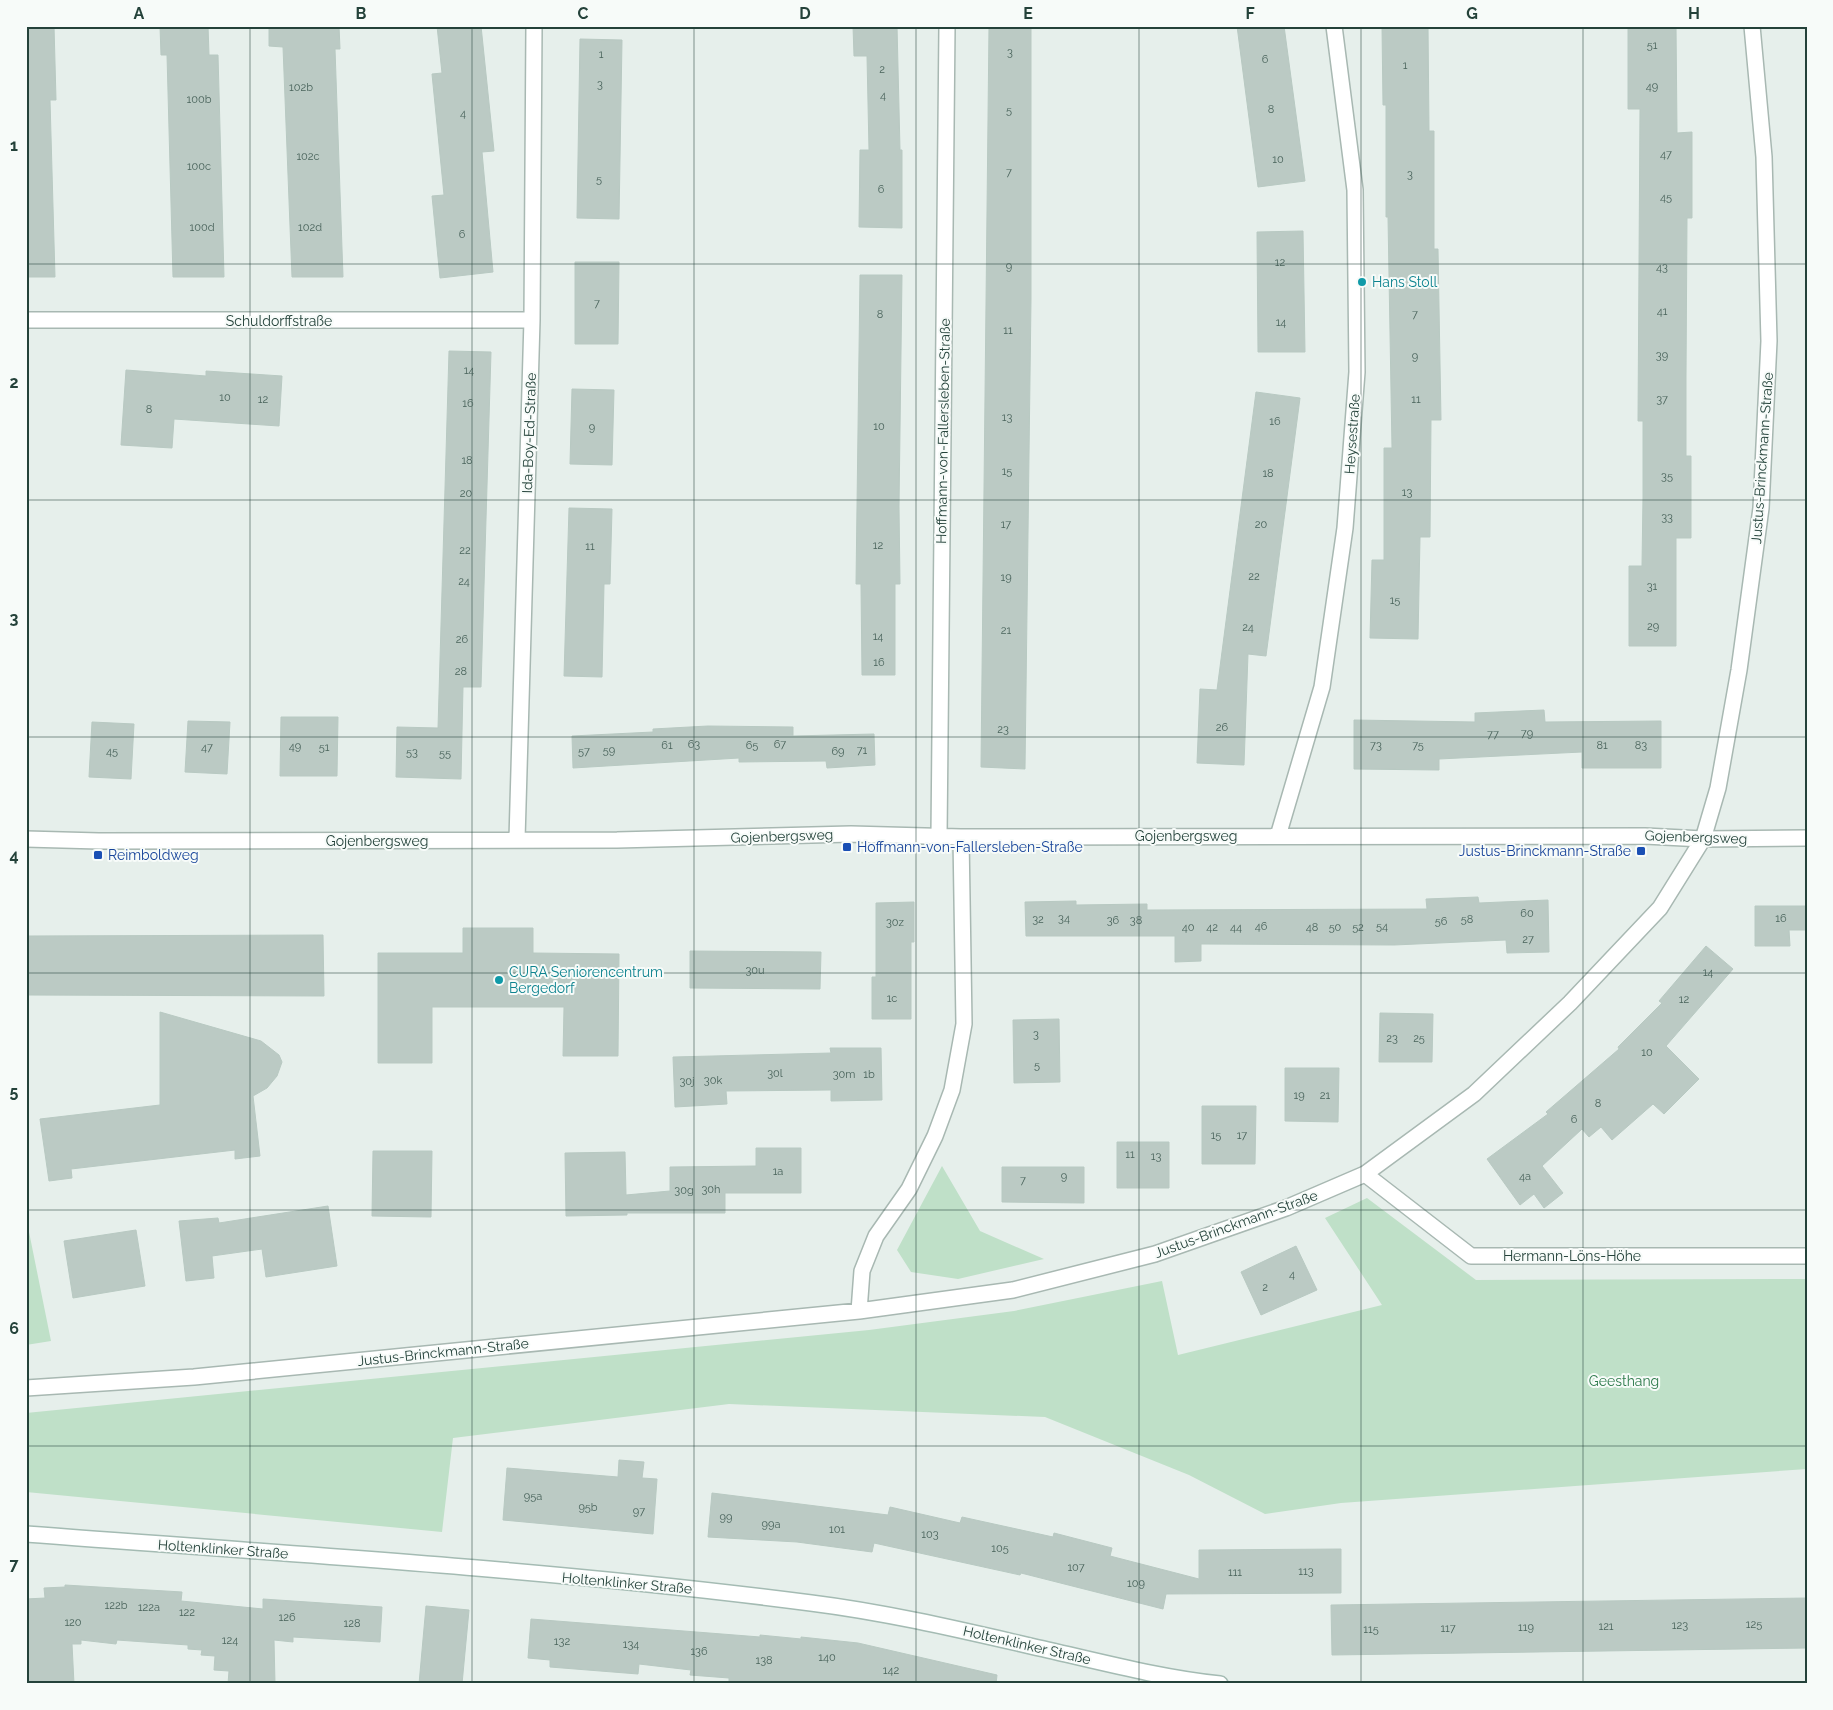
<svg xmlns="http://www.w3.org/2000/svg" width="1833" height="1710" viewBox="0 0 1833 1710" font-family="Raleway,sans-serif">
	<rect width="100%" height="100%" fill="#e6efeb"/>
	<!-- green -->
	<path fill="#bfe0c8" d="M 942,1166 L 980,1231 L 1044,1259 L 958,1279 L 911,1272 L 897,1250 Z
		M 1367,1198 L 1476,1280 L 1807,1279 L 1807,1469 L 1341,1503 L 1265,1514 L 1189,1475 L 1045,1417 L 729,1404 L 453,1438 L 442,1532 L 26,1492 L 26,1413 L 869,1330 L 1014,1311 L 1162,1281 L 1178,1355 L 1382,1305 L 1325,1218 Z
		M 26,1217 L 51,1341 L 26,1345 Z"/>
	<!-- building -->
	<path fill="#bbcac4" stroke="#b8c9c2" d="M 26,26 L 54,26 L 56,100 L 50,100 L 55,277 L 26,277 Z
		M 160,26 L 208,26 L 209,55 L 218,55 L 224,277 L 173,277 L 167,55 L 161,55 Z
		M 269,26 L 339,26 L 340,49 L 335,49 L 343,277 L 292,277 L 283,47 L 269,46 Z
		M 437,26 L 481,26 L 494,151 L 482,152 L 493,272 L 440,278 L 432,196 L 444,195 L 432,74 L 442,73 Z
		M 853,26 L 897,26 L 900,150 L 902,150 L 902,228 L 859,227 L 860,150 L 869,150 L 867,56 L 854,56 Z
		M 989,26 L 1031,26 L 1031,299 L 1025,769 L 981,767 Z
		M 1237,26 L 1284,26 L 1305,181 L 1258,187 Z
		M 1382,26 L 1428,26 L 1429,131 L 1434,131 L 1434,249 L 1438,249 L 1441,420 L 1431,420 L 1430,537 L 1420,537 L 1418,639 L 1370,638 L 1372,560 L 1384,560 L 1384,448 L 1392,448 L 1388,217 L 1386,217 L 1386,105 L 1383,105 Z
		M 1628,26 L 1676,26 L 1677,133 L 1692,132 L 1692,218 L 1687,218 L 1686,377 L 1686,456 L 1691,456 L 1691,538 L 1676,538 L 1676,646 L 1629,646 L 1629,566 L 1642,566 L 1643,497 L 1643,421 L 1638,421 L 1640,109 L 1628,109 Z
		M 580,39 L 622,40 L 619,219 L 577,218 Z
		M 1303,231 L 1305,352 L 1258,352 L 1257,232 Z
		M 575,262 L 619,262 L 618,344 L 575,344 Z
		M 860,275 L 902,275 L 899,506 L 900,584 L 895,584 L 895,675 L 862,675 L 861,584 L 856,584 Z
		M 449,351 L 491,352 L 481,687 L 463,687 L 461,779 L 396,777 L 397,727 L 438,728 Z
		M 126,370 L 206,376 L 206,371 L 282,376 L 279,426 L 174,419 L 172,448 L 121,445 Z
		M 572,389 L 614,390 L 612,465 L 570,464 Z
		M 1256,392 L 1300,398 L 1266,656 L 1248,654 L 1244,765 L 1197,763 L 1200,689 L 1217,690 Z
		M 569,508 L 612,509 L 610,584 L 604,584 L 602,677 L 564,676 Z
		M 1544,710 L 1545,722 L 1661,721 L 1661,768 L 1582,768 L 1582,752 L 1439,759 L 1439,770 L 1354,769 L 1354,720 L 1475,722 L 1475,713 Z
		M 281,717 L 338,717 L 337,776 L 280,776 Z
		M 188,721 L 230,722 L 227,774 L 185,772 Z
		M 92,722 L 134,724 L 131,779 L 89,777 Z
		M 708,726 L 793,727 L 793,736 L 874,734 L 875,765 L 827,768 L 826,761 L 739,762 L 739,758 L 573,768 L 572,736 L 653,732 L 653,729 Z
		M 1478,897 L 1479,903 L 1548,900 L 1549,952 L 1507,953 L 1506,940 L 1394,945 L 1201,944 L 1201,961 L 1175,962 L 1175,936 L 1026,936 L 1025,902 L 1076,901 L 1076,905 L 1147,904 L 1147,910 L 1427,909 L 1426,899 Z
		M 914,902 L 914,942 L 911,942 L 911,1019 L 872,1019 L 872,977 L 876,977 L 876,903 Z
		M 1755,906 L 1807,906 L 1807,930 L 1789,930 L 1790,946 L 1755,946 Z
		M 463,928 L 533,928 L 533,953 L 619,954 L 618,1056 L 563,1056 L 564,1007 L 432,1007 L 432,1063 L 378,1063 L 378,953 L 463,953 Z
		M 323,935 L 324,996 L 26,995 L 26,936 Z
		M 1706,946 L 1733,969 L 1666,1046 L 1699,1079 L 1664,1114 L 1653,1104 L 1612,1140 L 1601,1127 L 1589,1137 L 1582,1129 L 1542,1166 L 1563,1193 L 1544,1208 L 1534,1194 L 1520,1205 L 1487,1159 L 1548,1114 L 1546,1112 L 1619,1049 L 1618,1047 L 1662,1003 L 1659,1001 Z
		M 690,951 L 821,952 L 820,989 L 690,988 Z
		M 160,1012 L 261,1041 L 279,1055 L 282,1062 L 277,1076 L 267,1088 L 253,1096 L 260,1156 L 235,1159 L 235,1150 L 71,1169 L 72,1178 L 49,1181 L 40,1119 L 160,1105 Z
		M 1380,1013 L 1433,1014 L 1432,1062 L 1379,1062 Z
		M 1059,1019 L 1060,1082 L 1014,1083 L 1013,1020 Z
		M 830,1048 L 881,1048 L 882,1100 L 831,1101 L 831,1090 L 726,1091 L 727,1104 L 675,1107 L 673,1057 L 831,1053 Z
		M 1285,1068 L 1339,1068 L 1338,1122 L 1285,1121 Z
		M 1202,1106 L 1256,1106 L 1255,1164 L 1202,1164 Z
		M 1117,1142 L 1169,1142 L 1169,1188 L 1117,1188 Z
		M 756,1148 L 801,1148 L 801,1193 L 725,1193 L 725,1213 L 627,1213 L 627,1215 L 566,1216 L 565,1153 L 625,1152 L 626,1195 L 670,1191 L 670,1167 L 756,1166 Z
		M 373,1151 L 432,1151 L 431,1217 L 372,1216 Z
		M 1002,1167 L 1084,1167 L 1084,1203 L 1002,1202 Z
		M 328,1206 L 337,1266 L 266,1277 L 262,1249 L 212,1256 L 214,1278 L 186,1281 L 179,1221 L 218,1218 L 219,1223 Z
		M 136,1230 L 145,1286 L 73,1298 L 64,1241 Z
		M 1296,1246 L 1317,1290 L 1261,1315 L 1241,1272 Z
		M 619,1460 L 644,1462 L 642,1478 L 657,1479 L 653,1534 L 503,1520 L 507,1468 L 618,1477 Z
		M 712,1493 L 888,1515 L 890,1507 L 960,1523 L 962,1517 L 1053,1537 L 1054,1533 L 1112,1548 L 1110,1556 L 1199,1579 L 1199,1550 L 1341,1549 L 1341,1593 L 1166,1594 L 1163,1609 L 1021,1573 L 1020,1575 L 874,1543 L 872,1552 L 797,1542 L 708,1537 Z
		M 65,1585 L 182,1592 L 181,1601 L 263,1609 L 263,1599 L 382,1607 L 380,1642 L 293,1637 L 293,1642 L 274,1640 L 275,1684 L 228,1684 L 229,1671 L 214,1670 L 215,1656 L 201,1655 L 202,1650 L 188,1649 L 188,1645 L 117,1640 L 116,1644 L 81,1640 L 81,1644 L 72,1644 L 74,1684 L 26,1684 L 26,1599 L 45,1598 L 44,1588 L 65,1587 Z
		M 1807,1598 L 1807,1648 L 1332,1655 L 1331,1605 Z
		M 426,1606 L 469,1610 L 462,1684 L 419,1684 Z
		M 531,1619 L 760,1637 L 760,1635 L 801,1639 L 801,1637 L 858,1643 L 997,1675 L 996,1684 L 729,1684 L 729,1678 L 690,1675 L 691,1670 L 639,1664 L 638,1674 L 550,1667 L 550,1660 L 528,1658 Z"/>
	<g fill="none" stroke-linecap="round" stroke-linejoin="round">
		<defs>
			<path id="street" d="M 26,320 L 532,320
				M 939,836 L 947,26
				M 1278,836 L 1322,687 L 1345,528 L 1357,372 L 1355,190 L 1334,26
				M 26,839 L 99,841 L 617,840 L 851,834 L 961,837 L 1645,836 L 1703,839 L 1807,838
				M 517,839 L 532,320 L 534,26
				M 1365,1174 L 1471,1256 L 1807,1256
				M 859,1311 L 862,1271 L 876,1236 L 909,1189 L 935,1136 L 952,1090 L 964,1024 L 961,837
				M 26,1388 L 194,1377 L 859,1311 L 1013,1290 L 1155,1254 L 1286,1208 L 1365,1174 L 1474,1094 L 1570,1003 L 1660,908 L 1703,839 L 1718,788 L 1739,670 L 1761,508 L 1769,341 L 1764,157 L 1752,26"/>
			<path id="secondary" d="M 26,1534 C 287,1554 551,1569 811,1603 C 891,1613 969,1632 1048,1650 C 1105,1663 1162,1678 1220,1684"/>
		</defs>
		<!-- street casing -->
		<use href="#street" stroke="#a8b8b2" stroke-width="18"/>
		<!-- secondary casing -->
		<use href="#secondary" stroke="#a4bbb3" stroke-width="18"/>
		<!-- street -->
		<use href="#street" stroke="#fff" stroke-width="15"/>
		<!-- secondary -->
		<use href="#secondary" stroke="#fff" stroke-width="15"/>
	</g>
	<!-- grid -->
	<path fill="none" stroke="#24423a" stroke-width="1" stroke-opacity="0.55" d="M 250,26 L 250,1684M 472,26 L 472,1684M 694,26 L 694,1684M 916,26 L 916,1684M 1139,26 L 1139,1684M 1361,26 L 1361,1684M 1583,26 L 1583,1684M 26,264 L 1807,264M 26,500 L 1807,500M 26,737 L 1807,737M 26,973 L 1807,973M 26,1210 L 1807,1210M 26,1446 L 1807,1446"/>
	<!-- markers -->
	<g fill="#0f9aa8" stroke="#f7fbf9" stroke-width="2">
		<circle cx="1362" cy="282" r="5"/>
		<circle cx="499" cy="980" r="5"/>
	</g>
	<g fill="#1a4fb4" stroke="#f7fbf9" stroke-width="2">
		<rect x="842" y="842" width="10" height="10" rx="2.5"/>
		<rect x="1636" y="846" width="10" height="10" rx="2.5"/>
		<rect x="93" y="850" width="10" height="10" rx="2.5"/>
	</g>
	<g text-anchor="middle" stroke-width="4" stroke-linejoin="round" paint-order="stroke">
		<!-- number labels -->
		<g font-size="11" fill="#4a645c">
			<text x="1652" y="49">51</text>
			<text x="1010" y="56">3</text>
			<text x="601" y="58">1</text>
			<text x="1265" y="63">6</text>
			<text x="1405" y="69">1</text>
			<text x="882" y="73">2</text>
			<text x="600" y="88">3</text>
			<text x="1652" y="90">49</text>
			<text x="301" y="91">102b</text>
			<text x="883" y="99">4</text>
			<text x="199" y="103">100b</text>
			<text x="1271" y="113">8</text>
			<text x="1009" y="114">5</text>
			<text x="463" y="117">4</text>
			<text x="1666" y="158">47</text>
			<text x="308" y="160">102c</text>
			<text x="1278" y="163">10</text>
			<text x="199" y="170">100c</text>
			<text x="1009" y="176">7</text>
			<text x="1410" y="178">3</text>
			<text x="599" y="183">5</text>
			<text x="881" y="193">6</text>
			<text x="1666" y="201">45</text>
			<text x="202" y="231">100d</text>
			<text x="310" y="231">102d</text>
			<text x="462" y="238">6</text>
			<text x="1280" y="266">12</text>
			<text x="1009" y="270">9</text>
			<text x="1662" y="271">43</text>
			<text x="597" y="307">7</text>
			<text x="1662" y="315">41</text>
			<text x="880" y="318">8</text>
			<text x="1415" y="318">7</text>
			<text x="1281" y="326">14</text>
			<text x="1008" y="334">11</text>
			<text x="1662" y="359">39</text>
			<text x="1415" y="360">9</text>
			<text x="469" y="374">14</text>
			<text x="225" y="401">10</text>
			<text x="263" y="403">12</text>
			<text x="1416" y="403">11</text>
			<text x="1662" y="403">37</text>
			<text x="468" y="407">16</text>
			<text x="149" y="413">8</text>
			<text x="1007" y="421">13</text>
			<text x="1275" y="425">16</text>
			<text x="879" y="430">10</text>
			<text x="592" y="431">9</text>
			<text x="467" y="464">18</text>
			<text x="1007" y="475">15</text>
			<text x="1268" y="477">18</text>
			<text x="1667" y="480">35</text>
			<text x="1407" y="496">13</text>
			<text x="466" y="497">20</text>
			<text x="1667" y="521">33</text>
			<text x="1006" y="528">17</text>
			<text x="1261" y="528">20</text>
			<text x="878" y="549">12</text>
			<text x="590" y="550">11</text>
			<text x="465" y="554">22</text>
			<text x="1254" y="580">22</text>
			<text x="1006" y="581">19</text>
			<text x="464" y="585">24</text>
			<text x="1652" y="590">31</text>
			<text x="1395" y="604">15</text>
			<text x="1653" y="630">29</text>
			<text x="1248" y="631">24</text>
			<text x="1006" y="634">21</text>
			<text x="878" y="640">14</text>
			<text x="462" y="643">26</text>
			<text x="879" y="666">16</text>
			<text x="461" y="675">28</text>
			<text x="1222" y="731">26</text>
			<text x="1003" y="733">23</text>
			<text x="1527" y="737">79</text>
			<text x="1493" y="738">77</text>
			<text x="694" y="748">63</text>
			<text x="780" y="748">67</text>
			<text x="667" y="749">61</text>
			<text x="752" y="749">65</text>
			<text x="1376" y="749">73</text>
			<text x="1418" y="749">75</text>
			<text x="1602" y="749">81</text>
			<text x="1641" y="749">83</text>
			<text x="295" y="750">49</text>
			<text x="207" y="751">47</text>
			<text x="324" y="751">51</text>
			<text x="609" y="754">59</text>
			<text x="862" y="754">71</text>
			<text x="112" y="755">45</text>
			<text x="584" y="755">57</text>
			<text x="838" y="755">69</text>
			<text x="412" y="756">53</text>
			<text x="445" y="757">55</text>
			<text x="1527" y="917">60</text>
			<text x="1064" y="922">34</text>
			<text x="1781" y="922">16</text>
			<text x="1038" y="923">32</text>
			<text x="1467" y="923">58</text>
			<text x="1113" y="924">36</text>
			<text x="1136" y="924">38</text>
			<text x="1441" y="925">56</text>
			<text x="895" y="926">30z</text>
			<text x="1261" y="930">46</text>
			<text x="1382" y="930">54</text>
			<text x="1188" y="931">40</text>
			<text x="1212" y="931">42</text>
			<text x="1236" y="931">44</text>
			<text x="1312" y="931">48</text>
			<text x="1335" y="931">50</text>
			<text x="1358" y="931">52</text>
			<text x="1528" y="943">27</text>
			<text x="755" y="974">30u</text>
			<text x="1708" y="976">14</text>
			<text x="892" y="1002">1c</text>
			<text x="1684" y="1003">12</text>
			<text x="1036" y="1038">3</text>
			<text x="1392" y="1042">23</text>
			<text x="1419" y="1042">25</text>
			<text x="1647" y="1056">10</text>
			<text x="1037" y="1069">5</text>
			<text x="775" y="1077">30l</text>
			<text x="844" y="1078">30m</text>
			<text x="869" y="1078">1b</text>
			<text x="713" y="1084">30k</text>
			<text x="687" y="1085">30j</text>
			<text x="1299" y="1099">19</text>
			<text x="1325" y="1099">21</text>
			<text x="1598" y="1107">8</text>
			<text x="1574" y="1123">6</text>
			<text x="1216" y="1139">15</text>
			<text x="1242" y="1139">17</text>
			<text x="1130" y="1158">11</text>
			<text x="1156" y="1160">13</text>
			<text x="778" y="1175">1a</text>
			<text x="1064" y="1180">9</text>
			<text x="1525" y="1180">4a</text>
			<text x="1023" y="1184">7</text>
			<text x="711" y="1193">30h</text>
			<text x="684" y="1194">30g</text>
			<text x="1292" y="1278">4</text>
			<text x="1265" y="1291">2</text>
			<text x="533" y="1500">95a</text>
			<text x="588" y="1511">95b</text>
			<text x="639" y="1515">97</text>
			<text x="726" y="1521">99</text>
			<text x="771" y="1528">99a</text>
			<text x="837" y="1533">101</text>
			<text x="930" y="1538">103</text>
			<text x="1000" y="1552">105</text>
			<text x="1076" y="1571">107</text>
			<text x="1306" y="1575">113</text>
			<text x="1235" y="1576">111</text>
			<text x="1136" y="1587">109</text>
			<text x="116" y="1609">122b</text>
			<text x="149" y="1611">122a</text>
			<text x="187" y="1616">122</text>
			<text x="287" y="1621">126</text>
			<text x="73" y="1626">120</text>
			<text x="352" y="1627">128</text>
			<text x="1754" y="1628">125</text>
			<text x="1680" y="1629">123</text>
			<text x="1606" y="1630">121</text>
			<text x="1526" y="1631">119</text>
			<text x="1448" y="1632">117</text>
			<text x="1371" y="1633">115</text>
			<text x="230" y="1644">124</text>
			<text x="562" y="1645">132</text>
			<text x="631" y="1648">134</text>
			<text x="699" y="1655">136</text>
			<text x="827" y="1661">140</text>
			<text x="764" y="1664">138</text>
			<text x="891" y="1674">142</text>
		</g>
		<!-- culture labels -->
		<g font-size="14" fill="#0d838f" stroke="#f7fbf9" text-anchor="start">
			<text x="1372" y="287">Hans Stoll</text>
			<text x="509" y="977">CURA Seniorencentrum<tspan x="509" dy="16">Bergedorf</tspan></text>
		</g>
		<!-- street labels -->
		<g font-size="14" fill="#24423a" stroke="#f7fbf9">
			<text x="279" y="326">Schuldorffstraße</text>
			<text transform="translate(943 431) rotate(-89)" y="5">Hoffmann-von-Fallersleben-Straße</text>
			<text transform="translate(529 433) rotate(-88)" y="5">Ida-Boy-Ed-Straße</text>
			<text transform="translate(1352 434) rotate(-86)" y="5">Heysestraße</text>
			<text transform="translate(1762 458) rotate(-86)" y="5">Justus-Brinckmann-Straße</text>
			<text transform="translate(782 836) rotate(-2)" y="5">Gojenbergsweg</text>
			<text x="1186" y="841">Gojenbergsweg</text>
			<text transform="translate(1696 837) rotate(2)" y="5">Gojenbergsweg</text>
			<text x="377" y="846">Gojenbergsweg</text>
			<text transform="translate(1236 1224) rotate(-20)" y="5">Justus-Brinckmann-Straße</text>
			<text x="1572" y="1261">Hermann-Löns-Höhe</text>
			<text transform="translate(443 1352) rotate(-6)" y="5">Justus-Brinckmann-Straße</text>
			<text transform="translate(223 1549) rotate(4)" y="5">Holtenklinker Straße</text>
			<text transform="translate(627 1583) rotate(5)" y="5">Holtenklinker Straße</text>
			<text transform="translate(1027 1645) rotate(13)" y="5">Holtenklinker Straße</text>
		</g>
		<!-- transit labels -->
		<g font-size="14" fill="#164399" stroke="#f7fbf9" text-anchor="start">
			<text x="857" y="852">Hoffmann-von-Fallersleben-Straße</text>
			<text x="1631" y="856" text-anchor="end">Justus-Brinckmann-Straße</text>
			<text x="108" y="860">Reimboldweg</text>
		</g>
		<!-- park labels -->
		<g font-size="14" fill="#2d7a4b" stroke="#f7fbf9">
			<text x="1624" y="1386">Geesthang</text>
		</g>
	</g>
	<!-- border -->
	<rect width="1833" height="1710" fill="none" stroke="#f7fbf9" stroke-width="55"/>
	<rect x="28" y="28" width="1778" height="1654" fill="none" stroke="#24423a" stroke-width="2"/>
	<g font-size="16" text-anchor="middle" font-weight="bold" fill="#24423a">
		<text x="139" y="19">A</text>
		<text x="361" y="19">B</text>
		<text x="583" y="19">C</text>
		<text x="805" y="19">D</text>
		<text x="1028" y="19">E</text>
		<text x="1250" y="19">F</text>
		<text x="1472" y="19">G</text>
		<text x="1694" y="19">H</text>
		<text x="14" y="151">1</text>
		<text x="14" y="388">2</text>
		<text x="14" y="624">3</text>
		<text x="14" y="861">4</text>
		<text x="14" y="1097">5</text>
		<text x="14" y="1334">6</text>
		<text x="14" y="1570">7</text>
	</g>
</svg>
